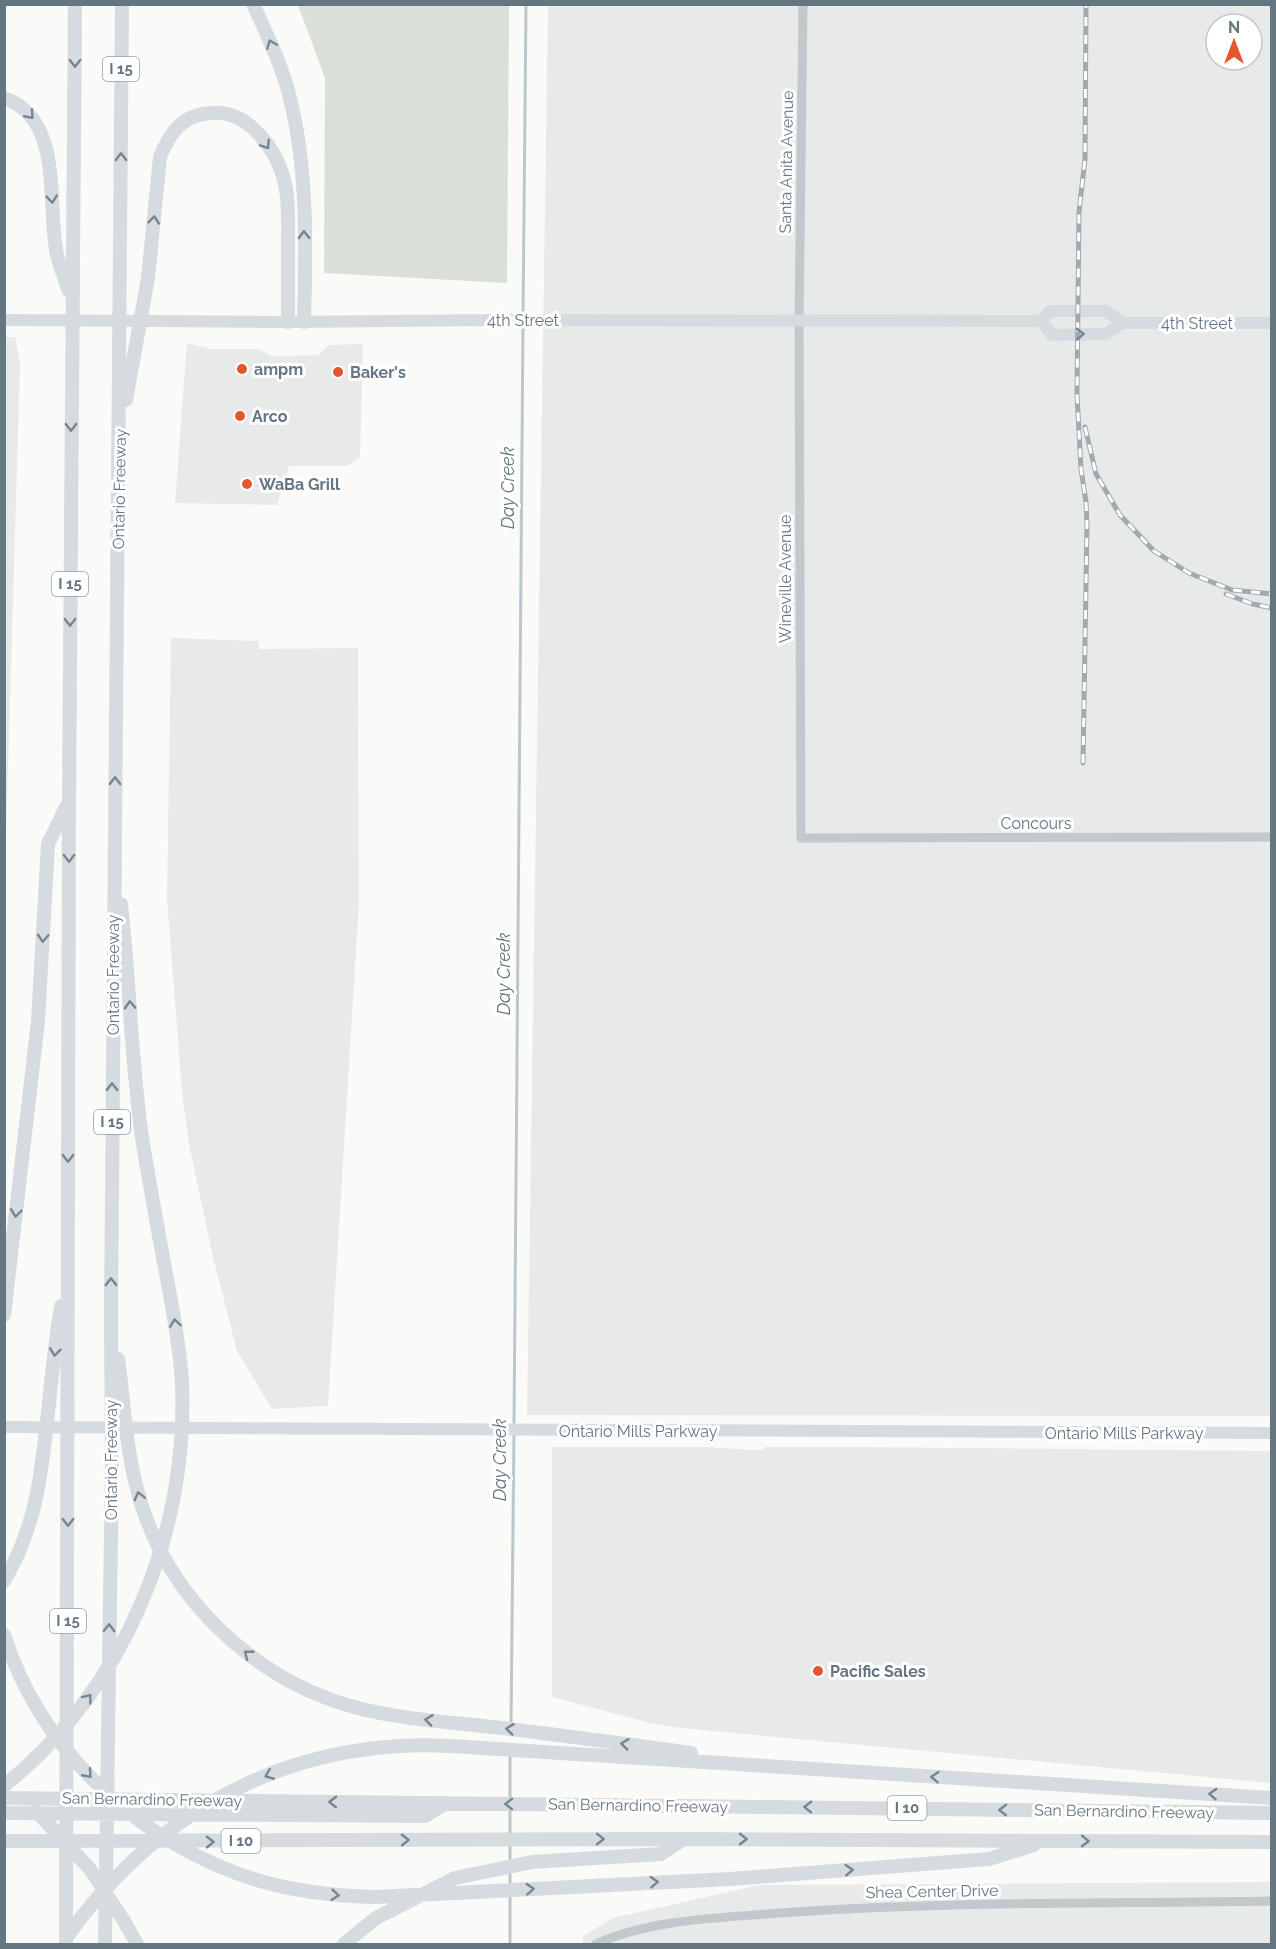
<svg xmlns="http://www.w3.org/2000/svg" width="1276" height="1949" viewBox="0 0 1276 1949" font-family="Raleway,sans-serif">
	<rect width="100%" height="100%" fill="#fafaf8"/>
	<!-- built -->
	<path fill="#e8e9e9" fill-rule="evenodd" d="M 548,5 L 1271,5 L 1271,1416 L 527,1415 ZM 1216,24 L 1252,24 L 1252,60 L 1216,60 Z
		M 5,337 L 15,337 L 20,364 L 5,872 Z
		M 187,343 L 211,349 L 259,349 L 271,356 L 318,355 L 329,345 L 363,344 L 360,458 L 347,466 L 289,466 L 277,505 L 175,503 Z
		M 171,638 L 259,641 L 259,649 L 358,648 L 359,902 L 328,1406 L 272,1409 L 237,1351 L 212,1253 L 189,1144 L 182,1092 L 167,899 Z
		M 552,1447 L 705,1447 L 754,1450 L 762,1450 L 765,1447 L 861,1447 L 1271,1451 L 1271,1783 L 680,1728 L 650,1723 L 552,1697 Z
		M 1271,1882 L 1271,1944 L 583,1944 L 583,1936 L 613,1918 L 759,1885 Z"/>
	<!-- green -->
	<path fill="#dadfd7" d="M 298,5 L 509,5 L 507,283 L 324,273 L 325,78 Z"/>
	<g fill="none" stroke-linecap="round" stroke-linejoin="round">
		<!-- stream -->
		<path stroke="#bbc7cb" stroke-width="3" d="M 523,318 L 526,4
			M 514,1425 L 523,324
			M 511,1725 L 514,1431
			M 510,1800 L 510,1755
			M 510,1809 L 510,1836
			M 510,1842 L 510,1863
			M 510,1872 L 510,1887
			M 510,1944 L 510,1893"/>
		<!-- minor -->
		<path stroke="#c3c8cc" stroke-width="9" d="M 803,4 L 799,321 L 801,838 L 1272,837
			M 596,1944 C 652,1919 719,1918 779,1913 C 943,1901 1108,1904 1272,1901"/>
		<!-- major -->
		<path stroke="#d6dbdf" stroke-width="12" d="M 4,320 L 288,322 L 498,320 L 1041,321 L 1050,311 L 1106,311 L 1122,323
			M 1041,321 L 1052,335 L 1106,334 L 1122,323 L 1272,323
			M 4,1427 L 1272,1433"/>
		<!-- highway -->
		<path stroke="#d6dbdf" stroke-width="14" d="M 253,4 C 267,35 282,65 290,98 C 308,171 306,248 304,322
			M 4,98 C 65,119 46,205 57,255 C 60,267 65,279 69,291
			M 126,400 L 148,278 L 160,157 C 170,132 183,114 212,113 C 249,110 278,151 285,184 C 289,202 288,221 288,239 C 288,267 288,294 288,322
			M 4,1315 L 38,1021 L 48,844 L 67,805
			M 118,1359 C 125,1408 126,1458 142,1506 C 172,1602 258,1681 354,1707 C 402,1720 453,1722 502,1728 C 565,1736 628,1744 691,1753
			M 4,1581 C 38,1524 42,1468 49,1403 C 52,1371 56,1339 61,1306
			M 4,1635 C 39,1744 129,1833 236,1873 C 281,1890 328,1896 375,1897 L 730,1879 L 989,1859 L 1034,1845
			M 4,1786 C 125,1688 188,1535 182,1382 C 180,1349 174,1316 168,1284 C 159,1237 151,1191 143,1144 C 131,1065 130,984 121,904
			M 4,1798 L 1272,1813
			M 36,1811 L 90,1869 L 124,1921 L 137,1944
			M 4,1813 L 425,1816 L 446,1803
			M 4,1841 L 684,1839 L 1272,1842
			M 66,1938 C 146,1825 261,1754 400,1746 C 428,1744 455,1746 482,1748 L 1272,1798
			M 66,1944 L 69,800 L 75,4
			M 105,1944 L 112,1464 L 111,1315 L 122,4
			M 344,1944 L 376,1918 L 455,1878 L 532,1862 L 661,1854 L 684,1839"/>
		<defs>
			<path id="rail" d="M 1085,427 L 1096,474 L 1120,515 L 1154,551 L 1189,573 L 1232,590 L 1272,594
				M 1226,594 L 1253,604 L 1272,608
				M 1083,763 L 1087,525 L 1086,502 L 1081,469 L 1077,395 L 1079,212 L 1085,159 L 1086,4"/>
		</defs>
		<!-- rail casing -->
		<use href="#rail" stroke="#a2aab0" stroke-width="5"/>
		<!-- rail -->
		<use href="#rail" stroke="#fff" stroke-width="3" stroke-dasharray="9" stroke-linecap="butt"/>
	</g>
	<!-- one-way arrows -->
	<defs><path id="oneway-chevron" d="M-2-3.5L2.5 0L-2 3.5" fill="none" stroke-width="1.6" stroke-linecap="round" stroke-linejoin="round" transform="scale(1.5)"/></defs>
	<g stroke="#768591">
		<use href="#oneway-chevron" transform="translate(271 44) rotate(-112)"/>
		<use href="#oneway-chevron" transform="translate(75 63) rotate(90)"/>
		<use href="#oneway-chevron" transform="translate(30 115) rotate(48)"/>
		<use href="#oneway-chevron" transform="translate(266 145) rotate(57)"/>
		<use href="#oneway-chevron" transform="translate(121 157) rotate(-90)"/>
		<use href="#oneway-chevron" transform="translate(52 199) rotate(84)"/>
		<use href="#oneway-chevron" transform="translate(154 220) rotate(-84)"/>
		<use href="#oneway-chevron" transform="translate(304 235) rotate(-91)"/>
		<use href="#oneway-chevron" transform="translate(1080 334) rotate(-1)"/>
		<use href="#oneway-chevron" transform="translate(71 427) rotate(90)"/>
		<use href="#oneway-chevron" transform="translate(70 622) rotate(90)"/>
		<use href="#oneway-chevron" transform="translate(115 781) rotate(-89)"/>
		<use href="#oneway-chevron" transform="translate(69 858) rotate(90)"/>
		<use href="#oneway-chevron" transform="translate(43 938) rotate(93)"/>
		<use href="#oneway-chevron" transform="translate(130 1005) rotate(-93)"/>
		<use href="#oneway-chevron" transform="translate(112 1087) rotate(-90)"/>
		<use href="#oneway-chevron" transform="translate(68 1158) rotate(90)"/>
		<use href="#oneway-chevron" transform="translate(16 1213) rotate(97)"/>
		<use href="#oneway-chevron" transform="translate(111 1282) rotate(-90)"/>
		<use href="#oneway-chevron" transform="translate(175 1323) rotate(-99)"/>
		<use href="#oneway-chevron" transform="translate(55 1352) rotate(97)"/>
		<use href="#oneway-chevron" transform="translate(139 1496) rotate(-104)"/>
		<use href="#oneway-chevron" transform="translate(68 1522) rotate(90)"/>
		<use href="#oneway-chevron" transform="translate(109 1628) rotate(-89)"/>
		<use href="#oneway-chevron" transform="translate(248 1654) rotate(-142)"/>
		<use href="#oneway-chevron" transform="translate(88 1698) rotate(-52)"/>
		<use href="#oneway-chevron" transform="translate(429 1720) rotate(-173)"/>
		<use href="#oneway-chevron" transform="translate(510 1729) rotate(-173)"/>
		<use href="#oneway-chevron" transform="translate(625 1744) rotate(-173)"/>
		<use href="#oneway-chevron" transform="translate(88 1774) rotate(48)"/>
		<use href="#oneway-chevron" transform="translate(269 1775) rotate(158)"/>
		<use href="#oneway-chevron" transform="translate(935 1777) rotate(-176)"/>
		<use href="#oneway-chevron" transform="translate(1213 1794) rotate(-176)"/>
		<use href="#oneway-chevron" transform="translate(333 1802) rotate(-179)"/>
		<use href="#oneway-chevron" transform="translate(509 1804) rotate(-179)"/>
		<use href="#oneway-chevron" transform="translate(808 1807) rotate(-179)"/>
		<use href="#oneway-chevron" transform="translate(1003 1810) rotate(-179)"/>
		<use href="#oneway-chevron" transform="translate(600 1839)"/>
		<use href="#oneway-chevron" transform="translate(743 1839)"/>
		<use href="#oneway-chevron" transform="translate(405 1840) rotate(-1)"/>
		<use href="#oneway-chevron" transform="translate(1085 1841) rotate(1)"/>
		<use href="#oneway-chevron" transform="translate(210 1842) rotate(-1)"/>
		<use href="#oneway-chevron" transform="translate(849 1870) rotate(-4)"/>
		<use href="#oneway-chevron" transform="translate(654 1882) rotate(-3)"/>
		<use href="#oneway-chevron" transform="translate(530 1889) rotate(-3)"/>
		<use href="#oneway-chevron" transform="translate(335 1895) rotate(5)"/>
	</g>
	<!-- markers -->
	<g fill="#e4572e" stroke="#fff" stroke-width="2">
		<circle cx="242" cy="369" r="6"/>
		<circle cx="338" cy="372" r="6"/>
		<circle cx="240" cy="416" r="6"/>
		<circle cx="247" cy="484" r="6"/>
		<circle cx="818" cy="1671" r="6"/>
	</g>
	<g text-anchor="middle" stroke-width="6" stroke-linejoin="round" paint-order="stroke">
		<!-- shield labels -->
		<g fill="#fff" stroke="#939fa8" stroke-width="1.5">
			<rect x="103" y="57" width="36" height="24" rx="4.5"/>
			<rect x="52" y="572" width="36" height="24" rx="4.5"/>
			<rect x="94" y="1110" width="36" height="24" rx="4.5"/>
			<rect x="50" y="1609" width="36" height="24" rx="4.5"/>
			<rect x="887.5" y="1796" width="39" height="24" rx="4.5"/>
			<rect x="221.5" y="1829" width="39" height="24" rx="4.5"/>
		</g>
		<g font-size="15" font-weight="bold" fill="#657683">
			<text x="121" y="74">I 15</text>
			<text x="70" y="589">I 15</text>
			<text x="112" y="1127">I 15</text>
			<text x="68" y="1626">I 15</text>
			<text x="907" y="1813">I 10</text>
			<text x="241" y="1846">I 10</text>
		</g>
		<!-- street labels -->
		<g font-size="16" fill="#657683" stroke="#fff">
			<text transform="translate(786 162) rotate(-89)" y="6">Santa Anita Avenue</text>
			<text x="523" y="326">4th Street</text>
			<text x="1197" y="329">4th Street</text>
			<text transform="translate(119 489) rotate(-89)" y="6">Ontario Freeway</text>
			<text transform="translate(785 579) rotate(-90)" y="6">Wineville Avenue</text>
			<text x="1036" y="829">Concours</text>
			<text transform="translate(113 975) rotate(-90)" y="6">Ontario Freeway</text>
			<text x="638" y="1437">Ontario Mills Parkway</text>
			<text x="1124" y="1439">Ontario Mills Parkway</text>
			<text transform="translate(111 1460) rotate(-90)" y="6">Ontario Freeway</text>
			<text transform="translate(152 1799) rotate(1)" y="6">San Bernardino Freeway</text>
			<text transform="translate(638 1805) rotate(1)" y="6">San Bernardino Freeway</text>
			<text transform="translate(1124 1811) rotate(1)" y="6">San Bernardino Freeway</text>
			<text transform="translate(932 1891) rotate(-1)" y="6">Shea Center Drive</text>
		</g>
		<!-- poi labels -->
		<g font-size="16" font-weight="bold" fill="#657683" stroke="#fff" text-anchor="start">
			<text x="254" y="375">ampm</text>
			<text x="350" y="378">Baker's</text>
			<text x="252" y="422">Arco</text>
			<text x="259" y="490">WaBa Grill</text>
			<text x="830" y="1677">Pacific Sales</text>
		</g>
		<!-- water labels -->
		<g font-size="18" font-style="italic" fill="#60757c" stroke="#fff">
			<text transform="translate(508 488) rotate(-90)" y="6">Day Creek</text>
			<text transform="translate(504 974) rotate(-90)" y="6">Day Creek</text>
			<text transform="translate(500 1460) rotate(-90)" y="6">Day Creek</text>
		</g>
	</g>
	<!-- border -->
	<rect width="1276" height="1949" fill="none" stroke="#657683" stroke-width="12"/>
	<!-- north arrow -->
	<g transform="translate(1234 42)"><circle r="28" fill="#ffffff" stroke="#c1c8cd" stroke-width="1.5"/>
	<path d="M0-4.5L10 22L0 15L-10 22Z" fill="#e4572e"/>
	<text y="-9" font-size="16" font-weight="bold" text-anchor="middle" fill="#657683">N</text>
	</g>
</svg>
